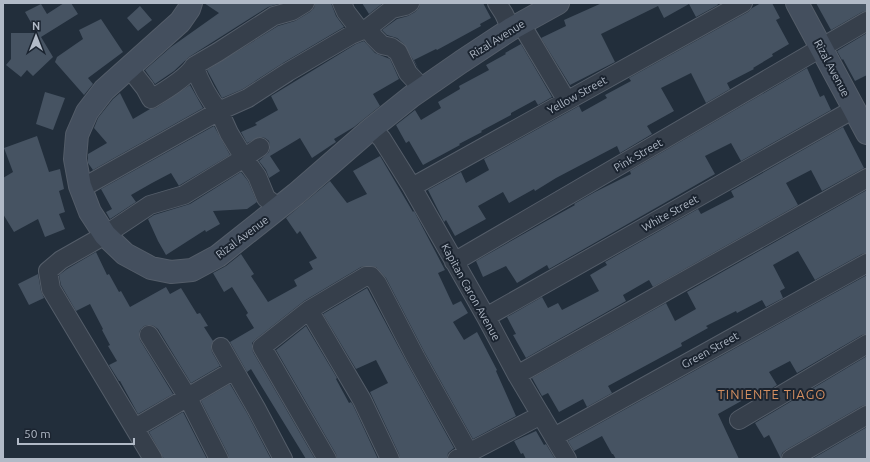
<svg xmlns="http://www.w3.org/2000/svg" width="870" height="462" viewBox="0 0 870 462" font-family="Ubuntu,sans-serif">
	<rect width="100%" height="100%" fill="#222e3b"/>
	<!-- building -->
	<path fill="#465362" d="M 64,3 L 71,3 L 78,14 L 41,37 L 53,57 L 33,76 L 27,70 L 21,77 L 6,65 L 11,59 L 11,33 L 37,33 L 25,12 L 41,4 L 47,14 Z
		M 204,3 L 282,3 L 268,7 L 189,57 L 174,71 L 155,84 L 145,70 L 171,47 L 219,13 Z
		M 315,3 L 331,3 L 336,16 L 344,27 L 283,63 L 243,89 L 222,98 L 207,70 L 278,26 L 295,21 L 310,12 L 314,8 Z
		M 362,3 L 383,3 L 369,14 Z
		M 420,3 L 483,3 L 491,18 L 480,24 L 481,26 L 437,50 L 436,49 L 414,60 L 419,70 L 404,44 L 397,38 L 387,35 L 382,30 L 397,19 L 408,16 L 415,12 L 419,8 Z
		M 602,3 L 717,3 L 718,5 L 696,17 L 689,4 L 664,18 L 658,6 L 601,34 L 615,62 L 570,85 L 541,38 L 566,26 L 564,20 Z
		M 761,3 L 772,3 L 780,18 L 776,20 L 789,44 L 772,54 L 773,56 L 753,68 L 754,69 L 727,83 L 730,89 L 706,103 L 691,73 L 661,88 L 674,111 L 647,126 L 652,134 L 620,153 L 617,146 L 556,178 L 535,191 L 534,189 L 509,203 L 503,192 L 478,206 L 486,219 L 455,236 L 446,220 L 444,222 L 428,190 L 461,172 L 466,183 L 489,170 L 484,159 L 579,106 L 582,112 L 607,98 L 605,95 L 631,81 L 629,78 L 748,12 L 752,8 Z
		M 816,3 L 867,3 L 867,11 L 862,12 L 831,30 Z
		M 140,6 L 152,20 L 138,31 L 127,18 Z
		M 101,19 L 123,52 L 88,78 L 93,84 L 84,95 L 55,62 L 57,57 L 83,39 L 79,30 Z
		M 867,33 L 867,75 L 855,81 L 843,59 L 842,60 L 837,51 Z
		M 364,41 L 375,53 L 390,59 L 399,79 L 373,94 L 380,106 L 354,127 L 334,139 L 336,142 L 312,158 L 300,138 L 270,156 L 280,171 L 269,178 L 266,170 L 259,161 L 269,152 L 270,147 L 269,141 L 265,138 L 260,137 L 247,143 L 241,132 L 257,125 L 255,123 L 278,110 L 271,96 L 356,44 Z
		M 521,44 L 552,97 L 538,105 L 535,100 L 511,113 L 511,115 L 481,131 L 482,132 L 459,144 L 460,145 L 423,165 L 409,141 L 406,143 L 396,125 L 415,110 L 421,120 L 441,108 L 438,102 L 460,89 L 459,86 L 489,70 L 486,65 L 506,54 L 505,53 Z
		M 807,68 L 820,97 L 824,95 L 831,110 L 741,161 L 731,143 L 705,156 L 715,174 L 549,269 L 547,265 L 517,283 L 506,266 L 483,277 L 476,261 L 548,220 L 575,205 L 574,204 L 595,192 L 631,174 L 630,171 Z
		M 190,85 L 203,108 L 93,170 L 88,163 L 88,154 L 107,143 L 94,128 L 98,118 L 113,99 L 120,93 L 133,119 L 150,109 L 156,108 Z
		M 45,92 L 65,98 L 53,130 L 36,124 Z
		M 214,126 L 230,155 L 180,185 L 179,186 L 171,173 L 152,183 L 131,195 L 136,202 L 110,219 L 106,212 L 112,209 L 101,189 Z
		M 843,127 L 864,168 L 822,191 L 811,170 L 786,183 L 798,205 L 653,287 L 649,280 L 623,295 L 626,301 L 526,358 L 513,335 L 516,334 L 507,317 L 542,297 L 548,308 L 558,303 L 562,310 L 599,291 L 590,275 L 607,265 L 605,262 L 698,209 L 701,214 L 734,197 L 731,191 Z
		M 37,136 L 49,172 L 60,169 L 64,189 L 59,191 L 65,212 L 59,214 L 65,229 L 45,237 L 38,219 L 14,232 L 3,214 L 3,178 L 13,172 L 4,148 Z
		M 380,156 L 413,212 L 414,211 L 445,270 L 438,273 L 453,305 L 461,301 L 468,313 L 453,322 L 464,340 L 477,332 L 497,370 L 496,371 L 516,416 L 473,439 L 425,353 L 386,278 L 376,267 L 366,266 L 361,267 L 304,301 L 256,339 L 252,343 L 252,348 L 253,352 L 315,459 L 306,459 L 251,369 L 247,372 L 230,342 L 254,328 L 246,315 L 248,313 L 232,287 L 224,292 L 213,273 L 226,266 L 241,254 L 254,274 L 251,276 L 268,302 L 297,286 L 294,280 L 313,269 L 309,262 L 317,258 L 300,231 L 297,234 L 286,218 L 330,181 L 347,203 L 367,194 L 353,171 Z
		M 241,172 L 248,181 L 257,202 L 247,209 L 213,211 L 220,224 L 206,232 L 205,230 L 166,255 L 158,241 L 148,219 L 154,215 L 190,204 Z
		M 867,190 L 867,253 L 862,254 L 815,280 L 798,251 L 773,265 L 785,288 L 780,291 L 783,298 L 766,307 L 762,300 L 737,313 L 736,311 L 706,326 L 708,328 L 681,343 L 682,346 L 608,386 L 612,393 L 587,407 L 583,399 L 559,412 L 548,393 L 542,396 L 532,378 L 666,303 L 675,321 L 696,309 L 687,292 Z
		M 96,252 L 107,275 L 109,274 L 119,292 L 121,291 L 130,307 L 166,287 L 170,294 L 181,288 L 197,314 L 200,313 L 208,326 L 204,327 L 213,341 L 211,347 L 212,352 L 220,366 L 191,383 L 158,329 L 154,326 L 149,325 L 144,326 L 140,330 L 139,335 L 140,340 L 173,394 L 138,414 L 120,381 L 119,381 L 109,365 L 117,361 L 108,346 L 110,345 L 102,330 L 103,329 L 90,304 L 76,311 L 61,285 L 59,275 L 67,269 Z
		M 38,274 L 41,291 L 44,298 L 29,305 L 18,284 Z
		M 867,275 L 867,334 L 862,335 L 797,373 L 790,361 L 769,372 L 777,385 L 763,394 L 761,390 L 718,414 L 739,459 L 616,459 L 613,454 L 612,454 L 602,436 L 574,451 L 568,441 Z
		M 367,288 L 407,363 L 454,448 L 448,453 L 447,459 L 400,459 L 399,454 L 370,392 L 388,383 L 376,360 L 356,369 L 323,314 Z
		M 306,326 L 337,378 L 336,379 L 349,403 L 351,402 L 353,405 L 378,459 L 337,459 L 336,454 L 276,350 Z
		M 867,356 L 867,405 L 862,406 L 786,450 L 782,453 L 781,459 L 769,435 L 764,438 L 755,423 Z
		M 230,384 L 247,413 L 271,459 L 229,459 L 228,454 L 201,401 Z
		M 183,412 L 207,459 L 164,459 L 149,432 Z
		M 867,427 L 867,459 L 812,459 Z
		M 536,431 L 544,445 L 546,444 L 555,459 L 526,459 L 523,453 L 521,454 L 514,441 Z"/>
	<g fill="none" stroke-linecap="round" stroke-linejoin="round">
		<defs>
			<path id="street" d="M 342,3 L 346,12 L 359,29 L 368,28 L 374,37 L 382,45 L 391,47 L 398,52 L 408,73 L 423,89
				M 497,3 L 504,14 L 511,29
				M 521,24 L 567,101
				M 194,66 L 218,52 L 274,16 L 292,11 L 305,3
				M 134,74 L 145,88 L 151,99 C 163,92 187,77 194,66 C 200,82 208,98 219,111 L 248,98 L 288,72 L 351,35 L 368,28 L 392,9 L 405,6 L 410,3
				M 372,128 L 382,139 L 412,187 L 486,317 L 517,375 L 567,459
				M 260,147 L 244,158 L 257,176 L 266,198 L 279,208
				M 89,184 L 219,111 L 229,133 L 244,158 L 184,195 L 150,205 L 105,235 L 61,260 L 48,271 L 51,289 L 153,459
				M 412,187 L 743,3
				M 454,262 L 867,21
				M 309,310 L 362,400 L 390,459
				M 486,317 L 854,109
				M 149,335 L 187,396 L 219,459
				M 221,347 L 256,408 L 283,459
				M 517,375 L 867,178
				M 739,420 L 867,344
				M 135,428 L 234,370
				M 554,437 L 867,263
				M 327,459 L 262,347 L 309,310 L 366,276 L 371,276 L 377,283 L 416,358 L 469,453
				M 457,459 L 541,415
				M 791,459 L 867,415"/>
			<path id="secondary" d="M 191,3 L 189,9 L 180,22 L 104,90 L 87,112 L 77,135 L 75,159 L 80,186 L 90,212 L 105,235 L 125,254 L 151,268 L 171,272 L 192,270 L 218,256 L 296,194 L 372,128 L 412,96 L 461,62 L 511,29 L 558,3
				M 797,3 L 867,133"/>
		</defs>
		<!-- street casing -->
		<use href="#street" stroke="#545d69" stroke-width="20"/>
		<!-- secondary casing -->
		<use href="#secondary" stroke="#545d69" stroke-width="24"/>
		<!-- street -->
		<use href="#street" stroke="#363f4b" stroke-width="18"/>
		<!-- secondary -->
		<use href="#secondary" stroke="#444f5e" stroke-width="22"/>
	</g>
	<g text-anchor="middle" stroke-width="4" stroke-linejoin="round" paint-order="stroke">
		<!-- street labels -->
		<g font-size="11" fill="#b1bac7" stroke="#1b2430">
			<text transform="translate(497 39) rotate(-32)" y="4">Rizal Avenue</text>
			<text transform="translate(832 68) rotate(62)" y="4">Rizal Avenue</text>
			<text transform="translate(577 95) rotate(-29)" y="4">Yellow Street</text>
			<text transform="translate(638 155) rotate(-30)" y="4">Pink Street</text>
			<text transform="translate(670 213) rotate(-29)" y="4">White Street</text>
			<text transform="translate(242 237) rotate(-37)" y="4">Rizal Avenue</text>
			<text transform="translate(471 292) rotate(61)" y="4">Kapitan Caron Avenue</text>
			<text transform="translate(710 350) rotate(-29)" y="4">Green Street</text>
		</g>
		<!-- quarter labels -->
		<g font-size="13" letter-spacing="1" fill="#d38e60" stroke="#1b2430">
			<text x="772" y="399">TINIENTE TIAGO</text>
		</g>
	</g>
	<!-- border -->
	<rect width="870" height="462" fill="none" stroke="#b1bac7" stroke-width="8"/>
	<!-- north arrow -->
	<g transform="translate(36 36)" stroke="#1b2430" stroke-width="3" paint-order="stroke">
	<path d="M0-3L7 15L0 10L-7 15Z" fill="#b1bac7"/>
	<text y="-6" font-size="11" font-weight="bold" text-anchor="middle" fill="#b1bac7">N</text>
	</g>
	<!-- scale -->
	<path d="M18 438v6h116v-6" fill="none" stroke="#b1bac7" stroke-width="2"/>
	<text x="24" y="438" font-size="12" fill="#b1bac7" stroke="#1b2430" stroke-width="3" paint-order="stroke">50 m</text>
</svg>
